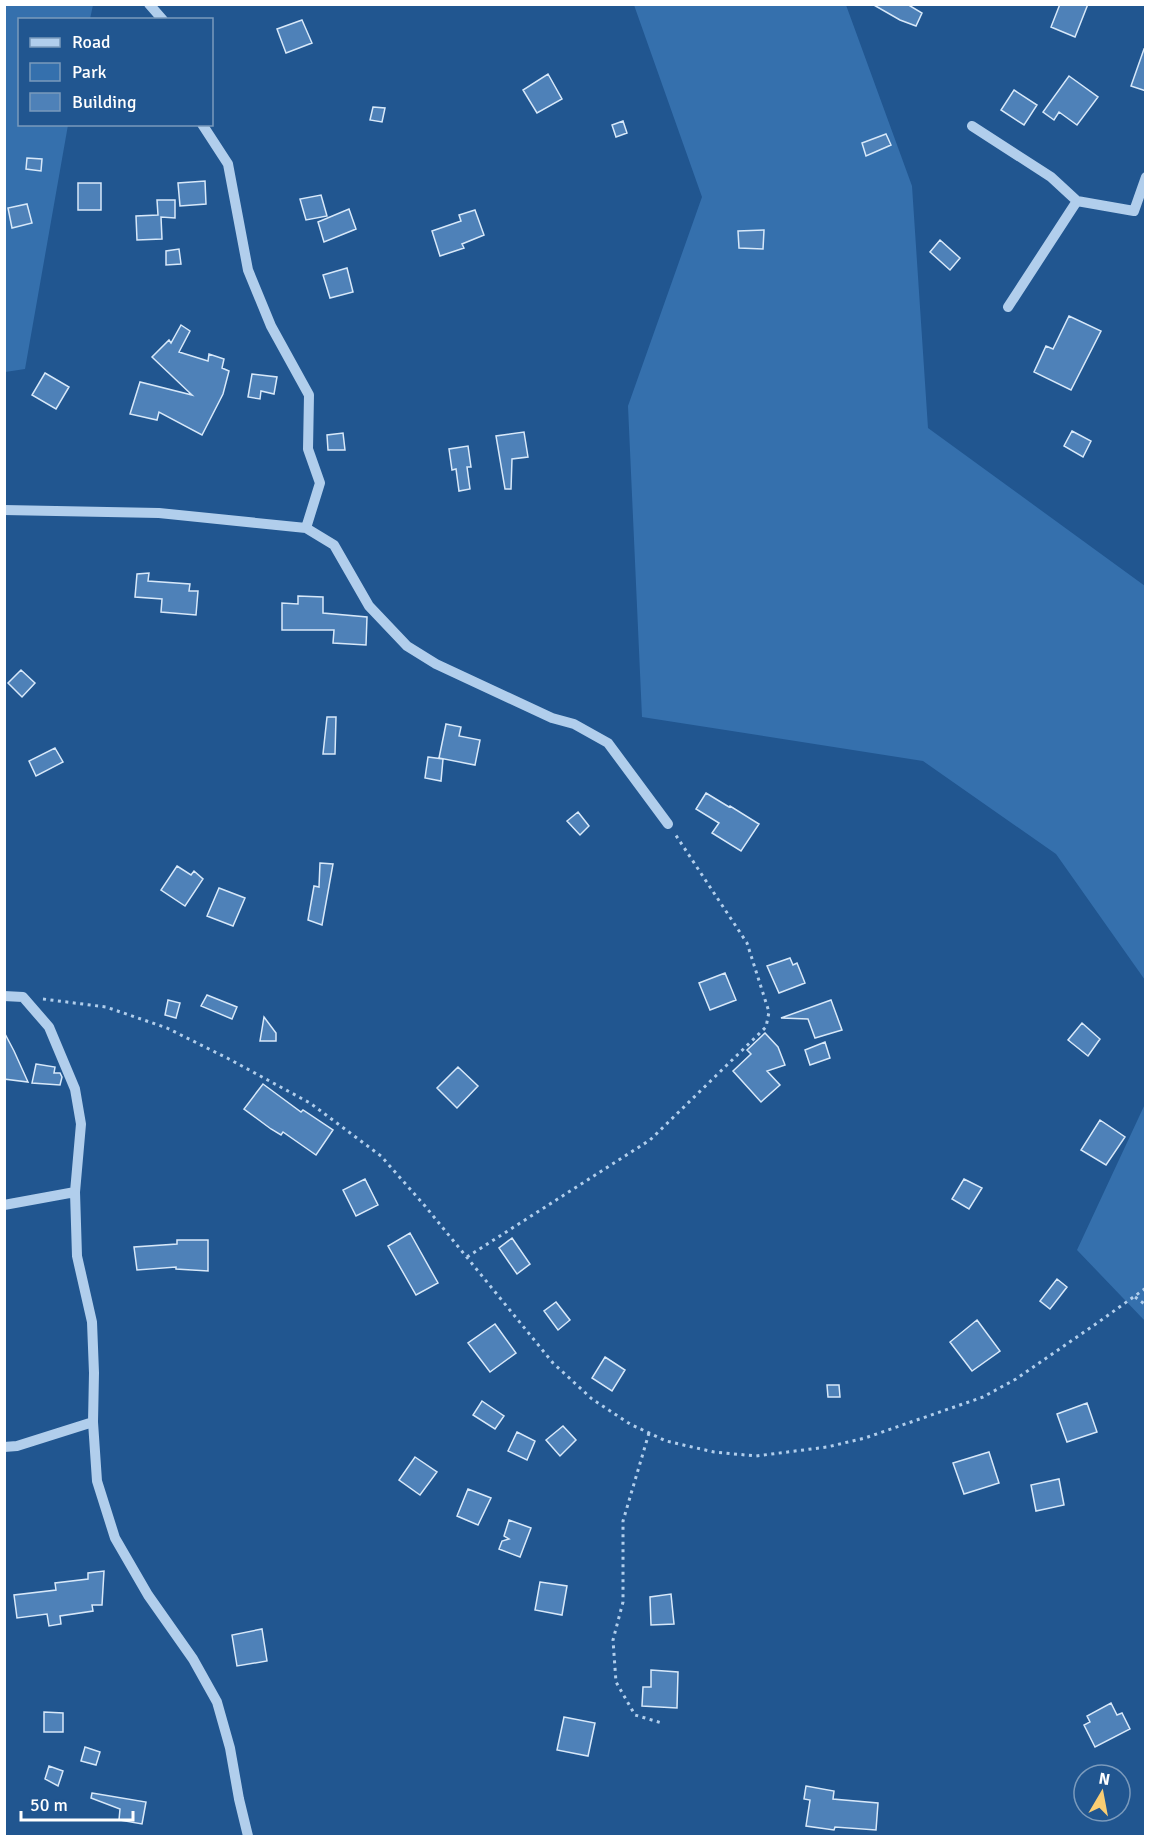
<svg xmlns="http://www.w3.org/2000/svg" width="1150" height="1841" viewBox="0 0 1150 1841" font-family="Signika,sans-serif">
	<rect width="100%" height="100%" fill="#215690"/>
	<!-- green -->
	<path fill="#3570ad" d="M 4,5 L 93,5 L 90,19 L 20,20 L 20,124 L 68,125 L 25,369 L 5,372 Z
		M 634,5 L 846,5 L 912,186 L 928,428 L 1145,586 L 1145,980 L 1056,854 L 923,761 L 642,717 L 628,406 L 702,197 Z
		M 1145,1104 L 1145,1321 L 1077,1250 Z"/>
	<!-- building -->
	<path fill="#4e81b8" stroke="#d7e8f9" stroke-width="1.5" d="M 872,4 L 907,4 L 922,13 L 916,26 L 900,20 Z
		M 1060,4 L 1088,4 L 1075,37 L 1051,27 Z
		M 302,20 L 312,43 L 286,53 L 277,29 Z
		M 1144,49 L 1146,50 L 1146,91 L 1131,86 Z
		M 548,74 L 562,99 L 537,113 L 523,90 Z
		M 1069,76 L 1098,97 L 1077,125 L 1059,112 L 1054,120 L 1043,112 Z
		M 1014,90 L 1037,105 L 1024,125 L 1001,110 Z
		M 373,107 L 385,108 L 382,122 L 370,120 Z
		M 623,121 L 627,133 L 616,137 L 612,125 Z
		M 886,134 L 891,145 L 866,156 L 862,143 Z
		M 27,158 L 42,159 L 41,171 L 26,169 Z
		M 205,181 L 206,204 L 180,206 L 178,183 Z
		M 78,183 L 101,183 L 101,210 L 78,210 Z
		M 321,195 L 327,216 L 306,220 L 300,199 Z
		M 157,200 L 175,200 L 175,218 L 161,217 L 162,239 L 137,240 L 136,216 L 158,215 Z
		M 27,204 L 32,223 L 12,228 L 8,208 Z
		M 349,209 L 356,229 L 324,242 L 318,222 Z
		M 475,210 L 484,235 L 462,244 L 464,248 L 440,256 L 432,231 L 461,221 L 459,215 Z
		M 764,230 L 763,249 L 739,248 L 738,231 Z
		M 940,240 L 960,258 L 950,270 L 930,252 Z
		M 179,249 L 181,264 L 166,265 L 166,251 Z
		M 347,268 L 353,292 L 330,298 L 323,275 Z
		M 1069,316 L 1101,331 L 1071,390 L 1034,372 L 1046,346 L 1053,349 Z
		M 181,325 L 190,331 L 179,352 L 208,361 L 209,354 L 224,359 L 222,368 L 229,371 L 223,394 L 202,435 L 159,412 L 157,420 L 130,414 L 140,382 L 192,395 L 152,357 L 169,340 L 171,343 Z
		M 45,373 L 69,387 L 56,409 L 32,395 Z
		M 252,374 L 277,377 L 274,394 L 261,391 L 260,399 L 248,397 Z
		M 1072,431 L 1091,441 L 1083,457 L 1064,446 Z
		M 524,432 L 528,457 L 512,459 L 511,489 L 505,489 L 496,436 Z
		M 343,433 L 345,450 L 328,450 L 327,435 Z
		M 468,446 L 471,467 L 467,467 L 470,489 L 459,491 L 456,469 L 452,470 L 449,449 Z
		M 149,573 L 148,581 L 190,584 L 189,591 L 198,591 L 196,615 L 161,612 L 162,599 L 135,597 L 137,574 Z
		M 298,596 L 323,597 L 323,613 L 367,617 L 366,645 L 333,643 L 334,630 L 282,630 L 282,603 L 298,604 Z
		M 21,670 L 35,683 L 22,697 L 8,683 Z
		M 327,717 L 336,717 L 335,754 L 323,754 Z
		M 446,724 L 461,727 L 459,736 L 480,740 L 475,765 L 439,758 Z
		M 55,748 L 63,762 L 36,776 L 29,761 Z
		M 428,757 L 443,759 L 441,781 L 425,778 Z
		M 706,793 L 729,807 L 730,806 L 759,824 L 741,851 L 712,833 L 719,823 L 696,809 Z
		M 578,812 L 589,826 L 580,835 L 567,821 Z
		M 320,863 L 333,864 L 322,925 L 308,920 L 314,886 L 319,887 Z
		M 177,866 L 191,875 L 194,871 L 203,879 L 185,906 L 161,890 Z
		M 219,888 L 245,898 L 233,926 L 207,916 Z
		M 790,958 L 793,965 L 797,963 L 805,983 L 779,993 L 767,966 Z
		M 725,973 L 736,1000 L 710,1010 L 699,983 Z
		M 207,995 L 237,1007 L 232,1019 L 201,1006 Z
		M 168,1000 L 180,1003 L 176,1018 L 165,1015 Z
		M 831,1000 L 842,1030 L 815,1038 L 808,1019 L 781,1018 Z
		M 264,1017 L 276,1033 L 276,1041 L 260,1041 Z
		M 1082,1023 L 1100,1039 L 1088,1056 L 1068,1040 Z
		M 4,1032 L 14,1051 L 28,1082 L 4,1079 Z
		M 765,1033 L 778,1047 L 785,1065 L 767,1071 L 780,1085 L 761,1102 L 733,1071 L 751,1054 L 747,1050 Z
		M 825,1042 L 830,1058 L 810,1065 L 805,1050 Z
		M 36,1064 L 55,1067 L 54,1073 L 60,1073 L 62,1077 L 60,1085 L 32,1083 Z
		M 458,1067 L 478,1086 L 457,1108 L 437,1088 Z
		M 263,1084 L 301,1112 L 303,1110 L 333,1130 L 316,1155 L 283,1132 L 281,1135 L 271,1129 L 244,1109 Z
		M 1100,1120 L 1125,1137 L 1106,1165 L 1081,1150 Z
		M 365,1179 L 378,1205 L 356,1216 L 343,1190 Z
		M 964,1179 L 982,1188 L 969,1209 L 952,1199 Z
		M 410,1233 L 438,1283 L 416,1295 L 388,1246 Z
		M 512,1238 L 530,1264 L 517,1274 L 499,1248 Z
		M 177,1240 L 208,1240 L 208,1271 L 176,1269 L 176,1267 L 137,1270 L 134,1247 L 177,1244 Z
		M 1057,1279 L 1067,1287 L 1050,1309 L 1040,1301 Z
		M 556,1302 L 570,1320 L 558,1330 L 544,1311 Z
		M 977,1320 L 1000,1351 L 972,1371 L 950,1342 Z
		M 495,1324 L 516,1353 L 490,1372 L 468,1343 Z
		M 605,1357 L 625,1370 L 612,1391 L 592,1378 Z
		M 827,1385 L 839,1385 L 840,1397 L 828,1397 Z
		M 482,1401 L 504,1416 L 495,1429 L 473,1415 Z
		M 1087,1403 L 1097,1432 L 1067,1442 L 1057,1414 Z
		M 563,1426 L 576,1440 L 560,1456 L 546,1440 Z
		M 517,1432 L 535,1441 L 527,1460 L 508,1451 Z
		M 989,1452 L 999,1483 L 964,1494 L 953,1463 Z
		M 415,1457 L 437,1472 L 420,1495 L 399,1480 Z
		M 1059,1479 L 1064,1505 L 1036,1511 L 1031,1485 Z
		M 468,1489 L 491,1498 L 478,1525 L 457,1516 Z
		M 509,1520 L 531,1528 L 520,1557 L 499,1549 L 502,1541 L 509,1539 L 504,1536 Z
		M 104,1571 L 102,1605 L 92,1605 L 93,1611 L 60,1616 L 61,1624 L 49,1626 L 47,1614 L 17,1618 L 14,1595 L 56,1590 L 55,1583 L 88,1579 L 88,1573 Z
		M 540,1582 L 567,1586 L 562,1615 L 535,1610 Z
		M 671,1594 L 674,1624 L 651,1625 L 650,1597 Z
		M 262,1629 L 267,1661 L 237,1666 L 232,1635 Z
		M 651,1670 L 678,1672 L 677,1708 L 642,1706 L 643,1687 L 651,1687 Z
		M 1111,1703 L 1117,1715 L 1122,1713 L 1130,1729 L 1095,1747 L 1084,1725 L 1090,1722 L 1087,1716 Z
		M 44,1712 L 63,1713 L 63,1732 L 44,1732 Z
		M 564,1717 L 595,1723 L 588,1756 L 557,1750 Z
		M 85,1747 L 100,1752 L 96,1765 L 81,1761 Z
		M 49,1766 L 63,1771 L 58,1786 L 45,1779 Z
		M 806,1786 L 834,1791 L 833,1799 L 878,1803 L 876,1830 L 835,1827 L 834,1830 L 806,1826 L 810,1800 L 804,1799 Z
		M 92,1793 L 146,1802 L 142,1824 L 119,1820 L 120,1809 L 91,1798 Z"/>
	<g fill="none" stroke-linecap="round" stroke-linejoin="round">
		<!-- path -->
		<path stroke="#b1ceec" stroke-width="3" stroke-dasharray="3 4.5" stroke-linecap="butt" d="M 43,999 L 106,1007 L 167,1028 L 229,1059 L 310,1103 L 381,1156 L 425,1206 L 553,1363 L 592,1399 L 630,1424 L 666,1441 L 714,1452 L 756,1456 L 827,1447 L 865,1438 L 983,1397 L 1016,1379 L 1100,1321 L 1146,1288
			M 467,1257 L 650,1140 L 766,1027 L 769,1012 L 747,943 L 675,834
			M 1135,1297 L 1146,1305
			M 649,1433 L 623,1521 L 623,1602 L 613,1640 L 616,1682 L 635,1715 L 662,1723"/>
		<!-- minor -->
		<path stroke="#b1ceec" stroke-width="10" d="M 149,4 L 163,20
			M 202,124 L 228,164 L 248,270 L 271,326 L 309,395 L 308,449 L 320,483 L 306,528
			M 972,126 L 1051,177 L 1077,201 L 1134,211 L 1146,177
			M 1008,307 L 1077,201
			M 4,510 L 159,513 L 306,528 L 334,545 L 369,606 L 407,646 L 436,664 L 552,718 L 574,724 L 608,743 L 668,824
			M 4,996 L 23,997 L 49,1027 L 75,1089 L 81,1124 L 75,1192 L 77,1256 L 92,1322 L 94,1373 L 93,1422 L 97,1481 L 115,1538 L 148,1595 L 193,1659 L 217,1702 L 230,1748 L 239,1799 L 248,1836
			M 4,1205 L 75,1192
			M 4,1447 L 17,1446 L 93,1422"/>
	</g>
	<!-- border -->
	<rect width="1150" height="1841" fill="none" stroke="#ffffff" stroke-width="12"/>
	<!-- legend -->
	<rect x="18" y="18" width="195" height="108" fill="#215690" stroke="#7a9abc" stroke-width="1.5"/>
	<rect x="30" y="38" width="30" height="9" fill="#b1ceec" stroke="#7a9abc" stroke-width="1.5"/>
	<text x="72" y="48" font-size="18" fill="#ffffff">Road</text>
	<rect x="30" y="63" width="30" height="18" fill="#3570ad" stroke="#7a9abc" stroke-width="1.5"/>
	<text x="72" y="78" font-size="18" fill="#ffffff">Park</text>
	<rect x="30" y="93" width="30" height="18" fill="#4e81b8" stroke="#7a9abc" stroke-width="1.5"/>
	<text x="72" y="108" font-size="18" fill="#ffffff">Building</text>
	<!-- north arrow -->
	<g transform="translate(1102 1793) rotate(10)"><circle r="28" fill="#215690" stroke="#7a9abc" stroke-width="1.5"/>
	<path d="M0-4.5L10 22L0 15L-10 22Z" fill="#f9cd73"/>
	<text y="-9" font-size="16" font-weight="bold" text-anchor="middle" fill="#ffffff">N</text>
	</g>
	<!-- scale -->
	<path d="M21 1811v9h112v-9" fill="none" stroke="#ffffff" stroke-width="3"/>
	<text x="30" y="1811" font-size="18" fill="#ffffff" stroke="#215690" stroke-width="4.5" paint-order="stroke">50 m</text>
</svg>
